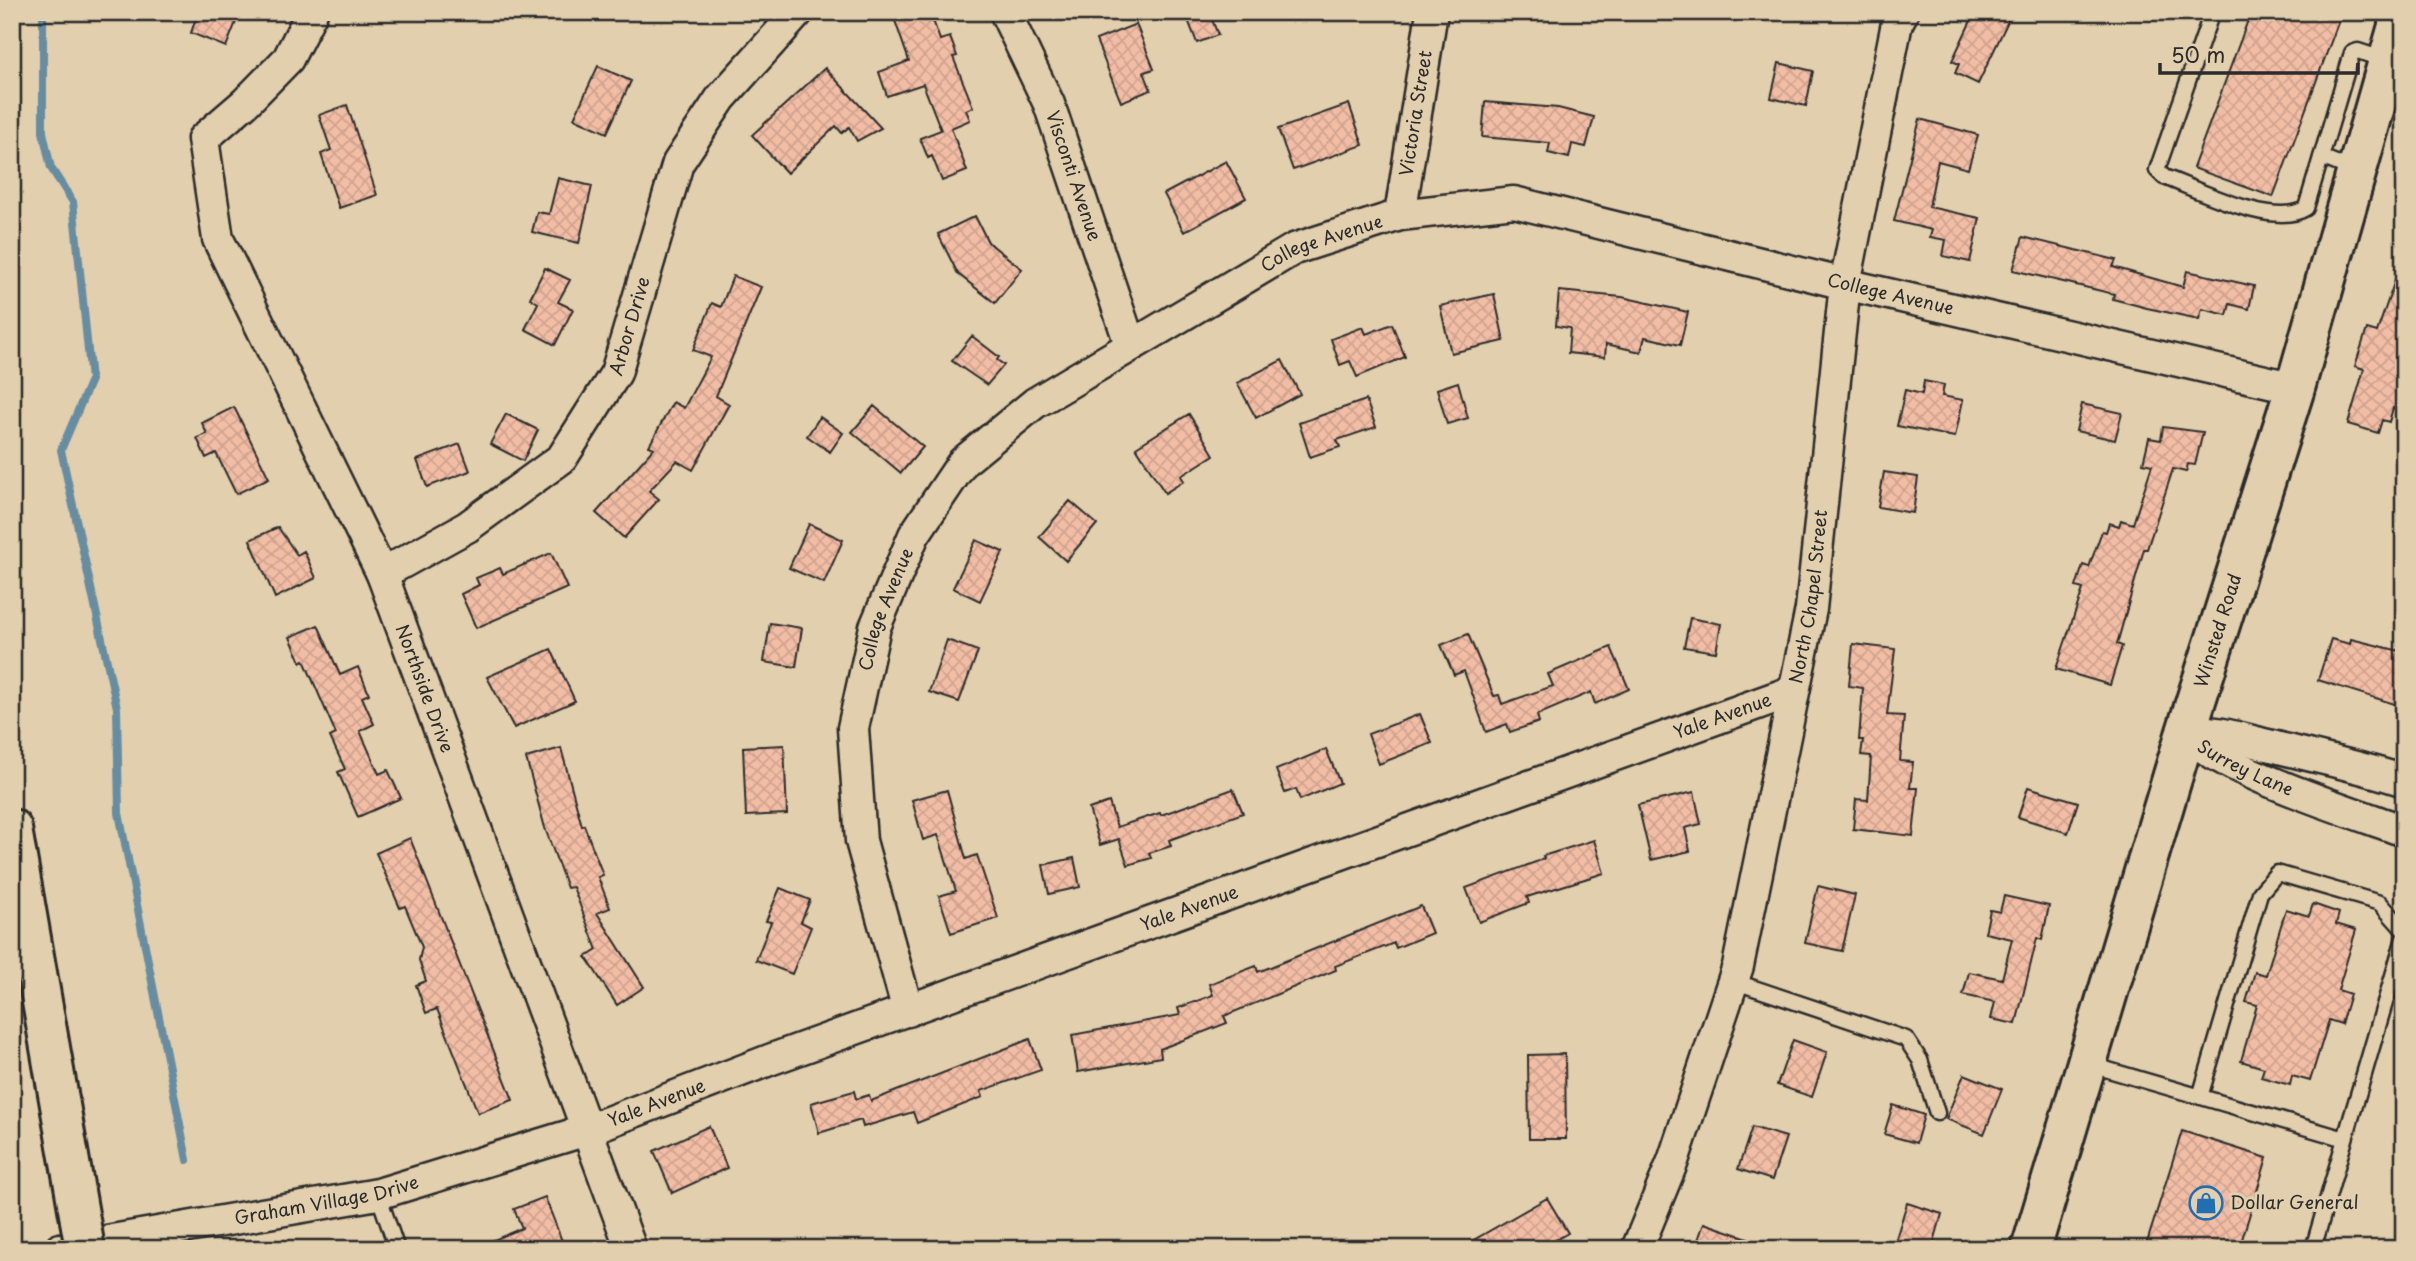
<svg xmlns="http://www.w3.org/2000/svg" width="2416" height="1261" viewBox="0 0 2416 1261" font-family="'Playpen Sans',sans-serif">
	<defs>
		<pattern id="building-cross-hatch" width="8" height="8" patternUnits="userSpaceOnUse" patternTransform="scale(1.75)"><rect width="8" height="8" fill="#f2bda5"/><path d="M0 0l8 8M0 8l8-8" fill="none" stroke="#d0a38e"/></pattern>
	</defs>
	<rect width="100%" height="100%" fill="#e2cfad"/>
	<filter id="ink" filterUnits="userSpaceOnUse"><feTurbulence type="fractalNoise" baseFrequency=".0143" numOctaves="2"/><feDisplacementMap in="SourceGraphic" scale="14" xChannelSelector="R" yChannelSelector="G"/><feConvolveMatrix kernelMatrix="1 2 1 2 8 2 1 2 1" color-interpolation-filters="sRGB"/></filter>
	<g filter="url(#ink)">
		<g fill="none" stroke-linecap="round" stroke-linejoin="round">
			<!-- stream -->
			<path stroke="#668da1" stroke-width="8" d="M 43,12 L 43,132 L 51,168 L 73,202 L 91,380 L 61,450 L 117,708 L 119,813 L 187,1160"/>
		</g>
		<!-- building -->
		<path fill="url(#building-cross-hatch)" stroke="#2b2b2b" stroke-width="2" d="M 198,12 L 240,12 L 226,47 L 191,33 Z
			M 892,12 L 930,12 L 940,40 L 950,37 L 957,56 L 953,57 L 973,107 L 966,110 L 970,120 L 951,128 L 967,171 L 942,181 L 932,156 L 928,158 L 920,138 L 941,130 L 923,84 L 887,96 L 879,72 L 909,61 Z
			M 1185,12 L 1209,12 L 1218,35 L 1197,43 Z
			M 1975,12 L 1995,12 L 2009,19 L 1978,84 L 1955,73 L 1959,64 L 1952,61 Z
			M 2251,12 L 2342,12 L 2273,197 L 2193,168 Z
			M 1136,24 L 1154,69 L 1144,72 L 1151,90 L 1121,102 L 1096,40 Z
			M 1779,63 L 1813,71 L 1806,106 L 1771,98 Z
			M 598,66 L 631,81 L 607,133 L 574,118 Z
			M 825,68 L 881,128 L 857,141 L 849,127 L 842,133 L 836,126 L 787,173 L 752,135 Z
			M 1485,102 L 1558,108 L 1594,117 L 1586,147 L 1572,144 L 1569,158 L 1548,153 L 1550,143 L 1482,137 Z
			M 1349,104 L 1363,145 L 1293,170 L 1278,129 Z
			M 347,105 L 377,195 L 339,208 L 321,154 L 331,150 L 319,115 Z
			M 1920,119 L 1978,135 L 1968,169 L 1938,161 L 1929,207 L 1980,218 L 1970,262 L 1943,256 L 1946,240 L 1930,237 L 1932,230 L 1894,221 Z
			M 1226,161 L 1246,198 L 1184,232 L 1164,194 Z
			M 558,178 L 592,186 L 579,243 L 532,232 L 537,212 L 549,214 Z
			M 975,216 L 988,242 L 1022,269 L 995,303 L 958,274 L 938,234 Z
			M 2023,237 L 2116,260 L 2113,267 L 2183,287 L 2187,271 L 2254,286 L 2249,309 L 2230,304 L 2227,315 L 2202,309 L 2199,319 L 2147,308 L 2113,299 L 2114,294 L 2013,270 Z
			M 2401,263 L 2404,264 L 2404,412 L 2393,408 L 2389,422 L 2382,420 L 2378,433 L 2348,424 L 2364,369 L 2355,366 L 2367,329 L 2377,332 Z
			M 545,268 L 570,280 L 558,302 L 573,309 L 555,345 L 525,329 L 538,303 L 530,298 Z
			M 733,276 L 761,287 L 716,396 L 729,404 L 693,470 L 677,461 L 649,491 L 659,499 L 624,538 L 596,513 L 654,448 L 649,446 L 673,402 L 684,408 L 711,357 L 693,350 L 712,303 L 721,307 Z
			M 1559,291 L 1622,297 L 1688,312 L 1680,345 L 1645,337 L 1641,352 L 1606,344 L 1605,357 L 1568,353 L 1570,328 L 1556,326 Z
			M 1494,294 L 1504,341 L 1451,353 L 1440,306 Z
			M 1392,324 L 1405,357 L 1357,377 L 1350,361 L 1340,365 L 1331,339 L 1363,327 L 1366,334 Z
			M 972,336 L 999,357 L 997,360 L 1004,365 L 987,385 L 952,361 Z
			M 1282,360 L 1300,394 L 1256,418 L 1237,383 Z
			M 1924,381 L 1944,385 L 1942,396 L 1963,400 L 1955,437 L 1897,426 L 1905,390 L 1922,394 Z
			M 1458,382 L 1468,418 L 1447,424 L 1437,389 Z
			M 1366,400 L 1376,427 L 1337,440 L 1340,447 L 1310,457 L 1299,423 Z
			M 2082,404 L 2122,413 L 2115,440 L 2076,431 Z
			M 874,406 L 923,447 L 901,473 L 852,432 Z
			M 234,407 L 269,478 L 236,494 L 216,453 L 206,458 L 197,438 L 207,434 L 202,423 Z
			M 506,414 L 538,430 L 523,461 L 490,444 Z
			M 1189,414 L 1214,455 L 1181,476 L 1184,481 L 1165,493 L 1136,447 Z
			M 820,417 L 843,433 L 830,452 L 807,436 Z
			M 2163,427 L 2203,432 L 2195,465 L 2188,464 L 2186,472 L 2173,469 L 2147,549 L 2144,549 L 2117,644 L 2122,646 L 2110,685 L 2056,669 L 2083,589 L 2076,587 L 2083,565 L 2089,567 L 2102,531 L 2106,532 L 2109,523 L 2119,526 L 2121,520 L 2133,524 L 2152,465 L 2143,463 L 2149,438 L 2161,440 Z
			M 460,444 L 470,471 L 427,487 L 417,460 Z
			M 1884,472 L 1918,477 L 1913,513 L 1878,507 Z
			M 1070,501 L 1097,524 L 1066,561 L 1039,537 Z
			M 809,524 L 843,540 L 824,583 L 789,568 Z
			M 278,527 L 297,555 L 304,551 L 316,578 L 275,598 L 250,540 Z
			M 976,540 L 1003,552 L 980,601 L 953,588 Z
			M 551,553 L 567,588 L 476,628 L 461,594 L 479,585 L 476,578 L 500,568 L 503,574 Z
			M 1690,618 L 1721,624 L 1716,652 L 1684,647 Z
			M 770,623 L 802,628 L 796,667 L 764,662 Z
			M 318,625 L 340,675 L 358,667 L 369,694 L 362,697 L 374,724 L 360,731 L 379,774 L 388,770 L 401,798 L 358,817 L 338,772 L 345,769 L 330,737 L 336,734 L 304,660 L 301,662 L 290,637 Z
			M 1468,634 L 1494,696 L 1499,695 L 1502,704 L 1553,686 L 1548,674 L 1611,647 L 1629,689 L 1595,704 L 1591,692 L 1537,715 L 1539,722 L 1510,732 L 1507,724 L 1486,732 L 1464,671 L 1454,675 L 1441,645 Z
			M 2331,639 L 2350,644 L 2351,639 L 2404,652 L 2404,707 L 2318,680 Z
			M 947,640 L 978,651 L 959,702 L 929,692 Z
			M 1853,644 L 1895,649 L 1887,715 L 1904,716 L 1900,761 L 1913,762 L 1910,788 L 1918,788 L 1913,836 L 1853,829 L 1856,799 L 1868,800 L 1871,756 L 1861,755 L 1863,740 L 1859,740 L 1863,688 L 1849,686 Z
			M 551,649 L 575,701 L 514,728 L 487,677 Z
			M 1420,714 L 1432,743 L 1379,764 L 1368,734 Z
			M 784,745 L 787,814 L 746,816 L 743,747 Z
			M 561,748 L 582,826 L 584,825 L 603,875 L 598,877 L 610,908 L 597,913 L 644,987 L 617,1005 L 586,957 L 597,950 L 573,887 L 567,888 L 545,828 L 526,758 Z
			M 1326,749 L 1340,783 L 1300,800 L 1296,789 L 1285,793 L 1276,770 Z
			M 2028,787 L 2078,802 L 2068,833 L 2018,817 Z
			M 1233,789 L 1243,813 L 1169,840 L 1171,846 L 1149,853 L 1151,858 L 1128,865 L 1119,839 L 1100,845 L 1089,809 L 1109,802 L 1117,827 L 1160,813 L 1161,815 Z
			M 947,790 L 966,859 L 977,855 L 998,918 L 951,933 L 939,896 L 956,891 L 938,835 L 923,840 L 912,800 Z
			M 1694,792 L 1701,824 L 1685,828 L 1690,851 L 1651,860 L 1638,805 Z
			M 410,838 L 513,1100 L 478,1113 L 437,1009 L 426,1013 L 416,985 L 426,981 L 419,960 L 422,947 L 405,906 L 400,908 L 376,853 Z
			M 1594,840 L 1604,873 L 1527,897 L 1529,903 L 1479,922 L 1466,888 L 1544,859 L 1543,856 Z
			M 1074,858 L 1080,887 L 1049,894 L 1043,865 Z
			M 1818,886 L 1855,895 L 1842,951 L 1805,943 Z
			M 780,888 L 810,900 L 801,922 L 811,927 L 792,974 L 756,960 L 771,922 L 766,921 Z
			M 2004,896 L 2049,906 L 2042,940 L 2037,938 L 2016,1024 L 1991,1019 L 1995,1002 L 1963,995 L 1969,972 L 2002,979 L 2012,939 L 1985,933 L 1990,910 L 2000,912 Z
			M 2313,904 L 2339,913 L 2336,924 L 2356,930 L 2338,990 L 2350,994 L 2341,1024 L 2329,1020 L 2310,1081 L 2292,1076 L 2290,1085 L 2261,1077 L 2264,1068 L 2241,1061 L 2257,1005 L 2246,1002 L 2255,972 L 2266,975 L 2286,909 L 2309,916 Z
			M 1421,906 L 1432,933 L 1396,948 L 1394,943 L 1335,966 L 1336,970 L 1224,1016 L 1227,1023 L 1160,1049 L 1161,1057 L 1078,1072 L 1072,1035 L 1180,1015 L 1178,1008 L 1213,995 L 1209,984 L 1256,966 L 1258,972 Z
			M 1030,1039 L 1041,1070 L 981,1091 L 983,1097 L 917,1123 L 913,1112 L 863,1127 L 861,1120 L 819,1133 L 811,1103 L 854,1091 L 856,1099 L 869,1095 L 871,1101 Z
			M 1793,1040 L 1827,1052 L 1812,1097 L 1777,1085 Z
			M 1565,1054 L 1566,1139 L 1529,1139 L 1528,1055 Z
			M 1964,1074 L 2002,1089 L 1984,1134 L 1946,1119 Z
			M 1893,1105 L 1924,1115 L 1916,1143 L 1884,1134 Z
			M 709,1126 L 727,1168 L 672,1193 L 654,1151 Z
			M 1752,1127 L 1786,1137 L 1772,1180 L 1738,1169 Z
			M 2182,1131 L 2267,1158 L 2239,1249 L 2145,1249 Z
			M 545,1197 L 565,1249 L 473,1249 L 522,1228 L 514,1209 Z
			M 1547,1198 L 1568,1233 L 1540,1249 L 1458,1249 Z
			M 1907,1203 L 1942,1214 L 1932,1249 L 1907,1249 L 1894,1245 Z
			M 1704,1223 L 1768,1245 L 1767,1249 L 1695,1249 Z"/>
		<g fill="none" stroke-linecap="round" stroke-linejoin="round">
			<defs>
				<path id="service" d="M 2212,12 L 2157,170 L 2164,177 C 2197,189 2274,229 2306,208 L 2352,53 L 2358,51 L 2388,61
					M 2321,157 L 2356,171
					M 1733,981 L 1906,1039 L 1920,1060 L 1937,1113
					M 2088,1064 L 2345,1139 L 2313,1249
					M 2200,1097 L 2260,893 L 2277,873 L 2380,903 L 2404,930
					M 2345,1139 L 2404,938
					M 378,1194 L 397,1249"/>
				<g id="minor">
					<path id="s1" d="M 312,12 L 288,59 L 246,102 L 203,139 L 218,239 L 382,574 L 631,1249"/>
					<path id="s2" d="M 1005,12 L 1049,104 L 1130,344"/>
					<path id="s3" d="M 1400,215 L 1432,12"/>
					<path id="s4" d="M 382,574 L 467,527 L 562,458 L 616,373 L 678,163 L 721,98 L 798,12"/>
					<path id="s5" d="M 2186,732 C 2217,770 2353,812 2404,831"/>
					<path d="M 2186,732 C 2217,729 2242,739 2272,746 C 2316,758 2360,766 2404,781"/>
					<path id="s6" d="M 908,1011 L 861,841 L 853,728 L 875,627 L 914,535 L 963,462 L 1035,403 L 1294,249 L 1400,215 L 1514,202 L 1845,284 L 2295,388"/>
					<path id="s7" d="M 60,1249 L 378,1194 L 587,1130 L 772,1059 L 1793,691"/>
					<path id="s8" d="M 1637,1249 L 1673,1161 L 1738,966 L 1811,609 L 1845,284 L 1897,23 L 1903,12"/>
				</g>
				<g id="primary">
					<path id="s9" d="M 2031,1249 L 2186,732 L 2295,388 L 2402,12"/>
				</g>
				<path id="motorway" d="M 12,829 L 80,1220"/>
			</defs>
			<!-- service casing -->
			<use href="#service" stroke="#2b2b2b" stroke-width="19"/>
			<!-- minor casing -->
			<use href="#minor" stroke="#2b2b2b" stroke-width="35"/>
			<!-- primary casing -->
			<use href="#primary" stroke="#2b2b2b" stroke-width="44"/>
			<!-- motorway casing -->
			<use href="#motorway" stroke="#2b2b2b" stroke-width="44"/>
			<!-- service -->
			<use href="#service" stroke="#e2cfad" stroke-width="14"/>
			<!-- minor -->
			<use href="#minor" stroke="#e2cfad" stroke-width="30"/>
			<!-- primary -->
			<use href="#primary" stroke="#e2cfad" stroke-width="38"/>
			<!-- motorway -->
			<use href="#motorway" stroke="#e2cfad" stroke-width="38"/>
			<defs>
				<path id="motorway-bridge" d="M 80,1220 L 85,1249"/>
			</defs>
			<!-- motorway-bridge casing -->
			<use href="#motorway-bridge" stroke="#2b2b2b" stroke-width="44" stroke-linecap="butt"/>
			<!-- motorway-bridge -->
			<use href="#motorway-bridge" stroke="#e2cfad" stroke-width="38"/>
		</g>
	</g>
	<!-- icons -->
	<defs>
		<symbol id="shop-ring" viewBox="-11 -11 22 22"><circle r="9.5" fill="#e2cfad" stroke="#1f6fb2" stroke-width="1.5"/><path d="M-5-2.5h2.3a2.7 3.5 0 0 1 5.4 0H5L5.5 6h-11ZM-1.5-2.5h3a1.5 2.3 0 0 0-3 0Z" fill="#1f6fb2"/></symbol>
	</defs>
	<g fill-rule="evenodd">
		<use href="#shop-ring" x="2187" y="1184" width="38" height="38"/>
	</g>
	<g text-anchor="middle" stroke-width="6" stroke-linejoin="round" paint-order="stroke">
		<!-- street labels -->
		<g font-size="18" fill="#2b2b2b" stroke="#e2cfad">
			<text dy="6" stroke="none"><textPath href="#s3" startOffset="103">Victoria Street</textPath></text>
			<text dy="6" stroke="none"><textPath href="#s2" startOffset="178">Visconti Avenue</textPath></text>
			<text dy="6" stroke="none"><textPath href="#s6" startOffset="1003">College Avenue</textPath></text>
			<text dy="6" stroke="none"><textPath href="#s6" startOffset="1589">College Avenue</textPath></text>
			<text dy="6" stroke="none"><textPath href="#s4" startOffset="364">Arbor Drive</textPath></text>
			<text dy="6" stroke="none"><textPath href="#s8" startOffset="677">North Chapel Street</textPath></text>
			<text dy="6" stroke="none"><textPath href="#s6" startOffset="413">College Avenue</textPath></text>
			<text dy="6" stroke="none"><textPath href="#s9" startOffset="646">Winsted Road</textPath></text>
			<text dy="6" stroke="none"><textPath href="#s1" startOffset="766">Northside Drive</textPath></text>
			<text dy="6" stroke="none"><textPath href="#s7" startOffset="1750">Yale Avenue</textPath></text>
			<text dy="6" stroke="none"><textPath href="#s5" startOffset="70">Surrey Lane</textPath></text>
			<text dy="6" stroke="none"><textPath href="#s7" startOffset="1183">Yale Avenue</textPath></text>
			<text dy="6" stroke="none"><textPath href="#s7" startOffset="616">Yale Avenue</textPath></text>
			<text dy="6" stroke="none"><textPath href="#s7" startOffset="271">Graham Village Drive</textPath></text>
		</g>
		<!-- poi labels -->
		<g font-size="18" fill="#2b2b2b" stroke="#e2cfad" text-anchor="start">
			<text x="2230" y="1209">Dollar General</text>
		</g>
	</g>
	<!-- margin -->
	<rect width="2416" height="1261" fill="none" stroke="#e2cfad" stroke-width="42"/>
	<rect x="21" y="21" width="2374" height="1219" fill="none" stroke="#2b2b2b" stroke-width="2.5" filter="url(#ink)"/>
	<!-- scale -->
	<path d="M2160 63v10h198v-10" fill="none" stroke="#2b2b2b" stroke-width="3.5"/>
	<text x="2171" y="63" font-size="21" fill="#2b2b2b" stroke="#e2cfad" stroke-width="5" paint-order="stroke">50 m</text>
</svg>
